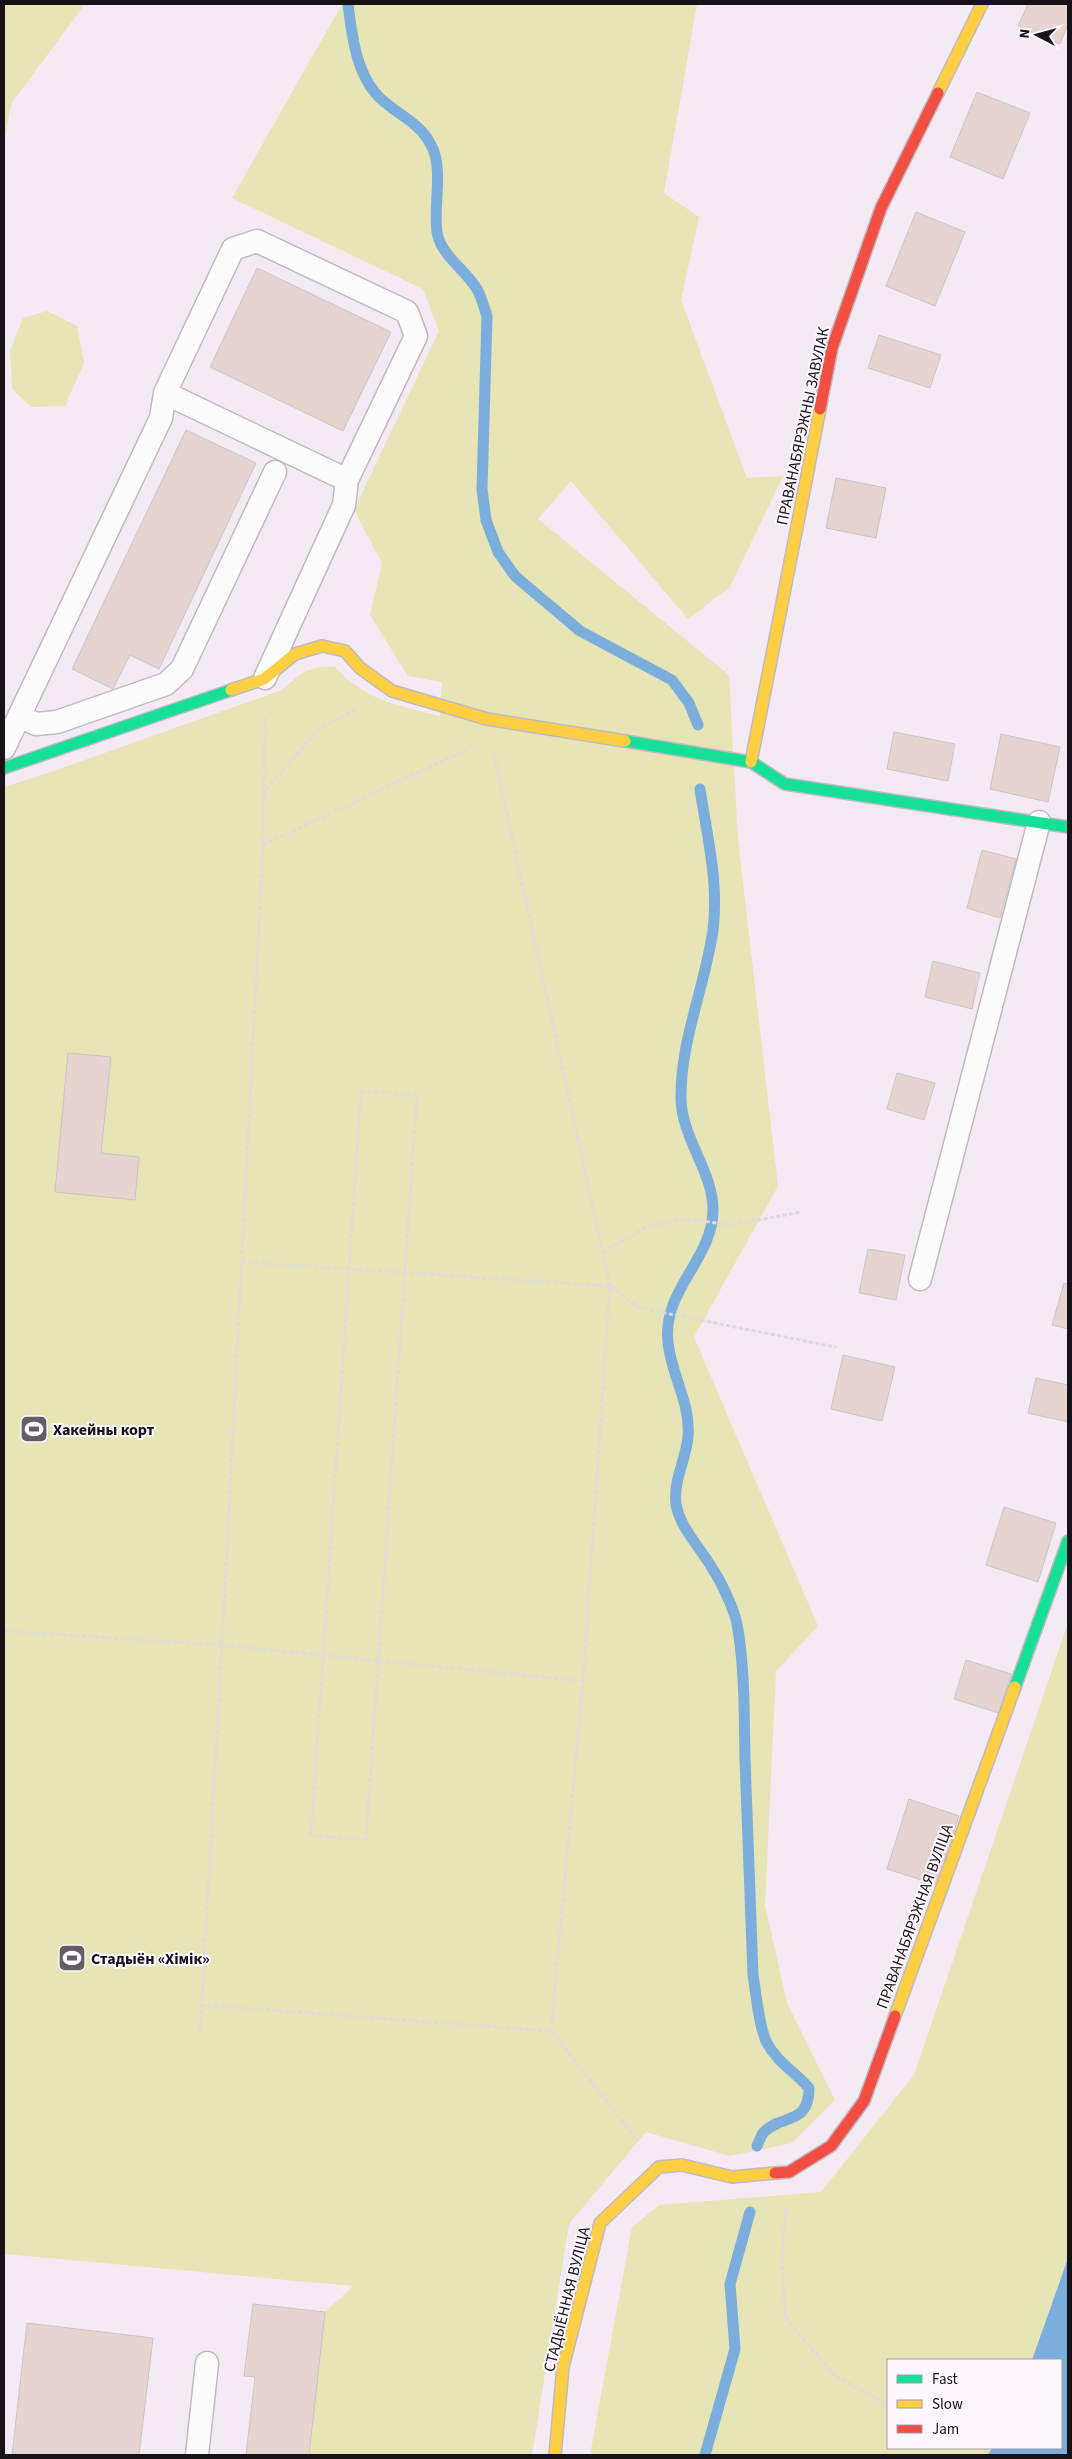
<svg xmlns="http://www.w3.org/2000/svg" width="1072" height="2459" viewBox="0 0 1072 2459" font-family="'Source Sans 3',sans-serif">
	<rect width="100%" height="100%" fill="#f4eaf4"/>
	<!-- green -->
	<path fill="#e7e4b5" d="M 4,4 L 85,4 L 11,104 L 4,146 Z
		M 342,4 L 697,4 L 664,193 L 699,217 L 681,300 L 747,478 L 783,476 L 730,587 L 688,619 L 571,481 L 538,519 L 729,675 L 738,839 L 778,1186 L 694,1337 L 818,1626 L 776,1671 L 765,1905 L 787,2003 L 835,2100 L 792,2143 L 730,2156 L 646,2132 L 569,2224 L 532,2455 L 309,2455 L 325,2312 L 353,2286 L 4,2254 L 4,787 L 48,773 L 282,690 C 299,674 311,664 335,667 C 366,701 397,705 440,716 L 442,682 L 408,676 L 370,615 L 382,563 L 354,510 L 439,331 L 423,289 L 232,198 Z
		M 47,311 L 77,326 L 84,363 L 65,406 L 31,407 L 12,389 L 10,351 L 23,318 Z
		M 1068,1623 L 1068,2258 L 1032,2360 L 888,2360 L 888,2448 L 993,2448 L 987,2455 L 590,2455 L 632,2227 L 659,2205 L 821,2192 L 914,2075 Z"/>
	<!-- water -->
	<path fill="#7baedc" d="M 1068,2258 L 1068,2455 L 987,2455 L 993,2448 L 1061,2448 L 1061,2360 L 1032,2360 Z"/>
	<g fill="none" stroke-linecap="round" stroke-linejoin="round">
		<!-- stream -->
		<path stroke="#7baedc" stroke-width="11" d="M 348,4 C 352,38 357,82 387,104 C 404,118 421,125 431,145 C 444,168 433,206 437,232 C 441,257 467,270 478,291 C 482,299 484,308 487,316 L 482,489 L 486,520 L 498,552 L 515,576 L 580,631 L 672,680 L 689,703 L 698,725
			M 700,789 C 707,836 719,883 713,930 C 705,987 680,1041 681,1099 C 682,1139 713,1171 713,1210 C 713,1259 662,1290 668,1342 C 671,1375 691,1403 688,1437 C 686,1459 673,1481 676,1504 C 680,1528 700,1547 712,1568 C 721,1581 734,1609 737,1624 C 745,1668 744,1715 745,1759 C 748,1831 751,1903 753,1975 C 756,1992 759,2028 767,2043 C 777,2062 796,2073 809,2088 C 809,2126 781,2114 764,2132 C 761,2135 759,2142 757,2146
			M 705,2455 L 735,2349 L 730,2284 L 750,2212"/>
	</g>
	<!-- building -->
	<path fill="#e6d4d0" stroke="#ccc4c6" d="M 1028,4 L 1068,4 L 1068,24 L 1060,44 L 1018,26 Z
		M 977,92 L 1030,113 L 1003,179 L 950,157 Z
		M 916,212 L 965,232 L 935,306 L 886,286 Z
		M 257,268 L 391,332 L 343,431 L 210,367 Z
		M 879,335 L 941,355 L 930,388 L 868,368 Z
		M 186,430 L 256,463 L 159,669 L 130,655 L 113,689 L 72,669 Z
		M 836,478 L 886,488 L 876,538 L 826,528 Z
		M 894,732 L 955,744 L 948,781 L 887,769 Z
		M 1001,734 L 1060,747 L 1048,802 L 990,789 Z
		M 982,850 L 1016,859 L 1000,918 L 967,908 Z
		M 933,961 L 980,973 L 972,1009 L 925,997 Z
		M 68,1053 L 111,1057 L 101,1153 L 139,1157 L 135,1200 L 55,1192 Z
		M 897,1073 L 935,1083 L 924,1120 L 887,1109 Z
		M 868,1249 L 905,1255 L 896,1300 L 859,1293 Z
		M 1064,1283 L 1068,1284 L 1068,1329 L 1052,1325 Z
		M 843,1355 L 895,1367 L 882,1421 L 831,1409 Z
		M 1036,1378 L 1068,1385 L 1068,1422 L 1028,1413 Z
		M 1004,1507 L 1056,1523 L 1038,1582 L 986,1565 Z
		M 966,1660 L 1011,1674 L 999,1713 L 954,1699 Z
		M 909,1799 L 959,1816 L 937,1885 L 887,1869 Z
		M 253,2304 L 325,2312 L 309,2455 L 246,2455 L 255,2377 L 244,2376 Z
		M 27,2323 L 153,2338 L 139,2455 L 12,2455 Z"/>
	<g fill="none" stroke-linecap="round" stroke-linejoin="round">
		<defs>
			<path id="lane" d="M 165,393 L 347,480
				M 19,716 L 36,724 L 57,722 L 166,684 L 182,669 L 275,472
				M 4,748 L 161,418 L 165,393 L 233,249 L 257,241 L 407,312 L 416,336 L 347,480 L 344,505 L 265,678
				M 920,1279 L 1039,822
				M 197,2455 L 207,2363"/>
			<path id="fast" d="M 625,741 L 751,762 L 785,784 L 1068,827
				M 4,768 L 231,690
				M 1015,1687 L 1068,1541"/>
			<path id="slow" d="M 938,93 L 982,4
				M 231,690 L 264,679 L 295,654 L 322,646 L 345,651 L 360,668 L 392,691 L 487,719 L 625,741
				M 751,762 L 820,409
				M 895,2016 L 1015,1687
				M 555,2455 L 563,2367 L 600,2223 L 659,2167 L 682,2165 L 732,2177 L 775,2173"/>
			<path id="jam" d="M 820,409 L 832,348 L 881,208 L 938,93
				M 775,2173 L 789,2172 L 831,2146 L 864,2101 L 895,2016"/>
		</defs>
		<!-- lane casing -->
		<use href="#lane" stroke="#c1b9c1" stroke-width="25"/>
		<!-- fast casing -->
		<use href="#fast" stroke="#c1b9c1" stroke-width="14"/>
		<!-- slow casing -->
		<use href="#slow" stroke="#c1b9c1" stroke-width="14"/>
		<!-- jam casing -->
		<use href="#jam" stroke="#c1b9c1" stroke-width="14"/>
		<!-- path -->
		<path stroke="#dedbde" stroke-width="3" stroke-dasharray="4 2.5" stroke-linecap="butt" d="M 494,755 L 610,1286 L 583,1681 L 551,2031 L 638,2141
			M 266,789 L 318,730 L 358,708
			M 263,845 L 466,750
			M 361,1091 L 417,1095 L 366,1839 L 311,1836 Z
			M 603,1252 L 648,1226 L 686,1219 L 732,1225 L 801,1212
			M 242,1262 L 610,1286 L 639,1308 L 836,1347
			M 4,1631 L 222,1645 L 583,1681
			M 201,2005 L 551,2031
			M 200,2033 L 222,1645 L 263,845 L 265,715
			M 786,2208 L 782,2259 L 785,2317 L 834,2375 L 888,2405"/>
		<!-- lane -->
		<use href="#lane" stroke="#fdfcfd" stroke-width="22"/>
		<!-- fast -->
		<use href="#fast" stroke="#16e098" stroke-width="11"/>
		<!-- slow -->
		<use href="#slow" stroke="#ffcf43" stroke-width="11"/>
		<!-- jam -->
		<use href="#jam" stroke="#f24e42" stroke-width="11"/>
	</g>
	<!-- icons -->
	<defs>
		<symbol id="stadium-square" viewBox="-11 -11 22 22"><rect x="-9" y="-9" width="18" height="18" rx="4" fill="#645d65" stroke="#fef7ff"/><path d="M0-5a6.5 5 0 1 0 0 10a6.5 5 0 1 0 0-10ZM-3.5-1.8h7v3.6h-7Z" fill="#fff"/></symbol>
	</defs>
	<g fill-rule="evenodd">
		<use href="#stadium-square" x="18" y="1413" width="32" height="32"/>
		<use href="#stadium-square" x="56" y="1942" width="32" height="32"/>
	</g>
	<g text-anchor="middle" stroke-width="4" stroke-linejoin="round" paint-order="stroke">
		<!-- street labels -->
		<g font-size="16" fill="#171118" stroke="#fef7ff">
			<text transform="translate(802 426) rotate(-78)" y="6">ПРАВАНАБЯРЭЖНЫ ЗАВУЛАК</text>
			<text transform="translate(914 1916) rotate(-70)" y="6">ПРАВАНАБЯРЭЖНАЯ ВУЛІЦА</text>
			<text transform="translate(566 2299) rotate(-76)" y="6">СТАДЫЁННАЯ ВУЛІЦА</text>
		</g>
		<!-- poi labels -->
		<g font-size="16" font-weight="bold" fill="#171118" stroke="#fef7ff" text-anchor="start">
			<text x="53" y="1435">Хакейны корт</text>
			<text x="91" y="1964">Стадыён «Хімік»</text>
		</g>
	</g>
	<!-- border -->
	<rect width="1072" height="2459" fill="none" stroke="#171118" stroke-width="10"/>
	<!-- legend -->
	<rect x="887" y="2359" width="175" height="90" fill="#fef7ff" stroke="#a29ba3"/>
	<rect x="897" y="2375" width="25" height="8" fill="#16e098" stroke="#a29ba3"/>
	<text x="932" y="2384" font-size="15" fill="#171118">Fast</text>
	<rect x="897" y="2400" width="25" height="8" fill="#ffcf43" stroke="#a29ba3"/>
	<text x="932" y="2409" font-size="15" fill="#171118">Slow</text>
	<rect x="897" y="2425" width="25" height="8" fill="#f24e42" stroke="#a29ba3"/>
	<text x="932" y="2434" font-size="15" fill="#171118">Jam</text>
	<!-- north arrow -->
	<g transform="translate(1037 35) rotate(276)" stroke="#fef7ff" stroke-width="4" paint-order="stroke">
	<path d="M0-4L9 19L0 12L-9 19Z" fill="#171118"/>
	<text y="-8" font-size="14" font-weight="bold" text-anchor="middle" fill="#171118">N</text>
	</g>
</svg>
